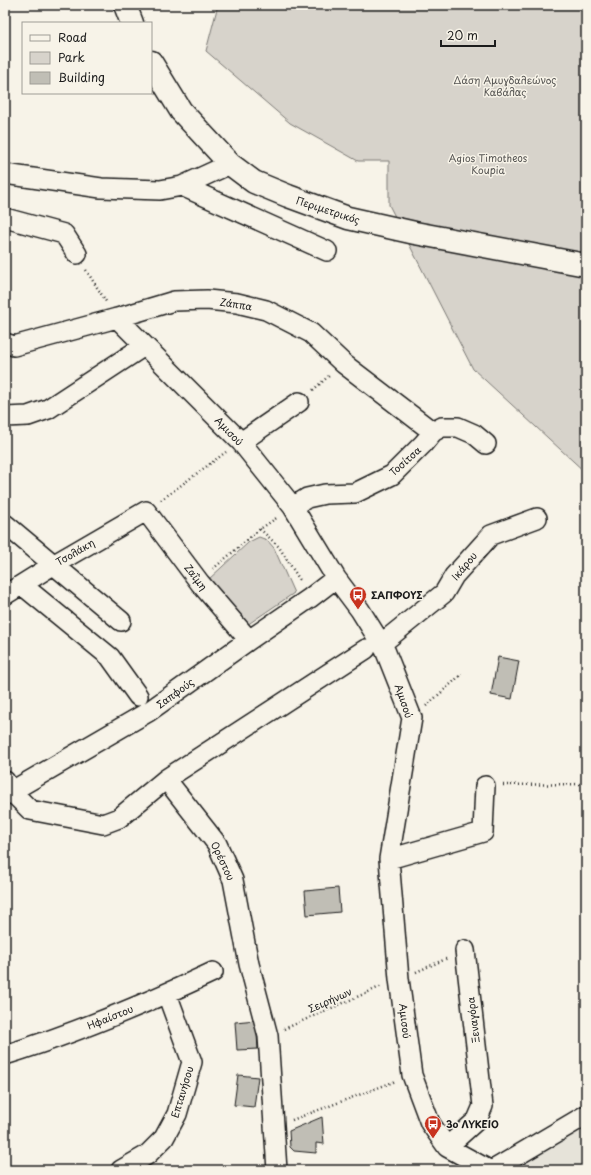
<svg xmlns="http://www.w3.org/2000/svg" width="591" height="1175" viewBox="0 0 591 1175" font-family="'Playpen Sans',sans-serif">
	<rect width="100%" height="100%" fill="#f7f3e8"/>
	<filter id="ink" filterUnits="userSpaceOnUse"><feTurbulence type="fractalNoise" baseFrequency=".025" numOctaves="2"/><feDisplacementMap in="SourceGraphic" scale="8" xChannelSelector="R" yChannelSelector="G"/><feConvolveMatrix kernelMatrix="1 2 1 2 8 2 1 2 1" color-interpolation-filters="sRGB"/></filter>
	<g filter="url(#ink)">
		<!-- built -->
		<path fill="#e6e3d9" d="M 586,1125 L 586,1170 L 526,1170 L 519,1158 Z"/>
		<!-- green -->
		<path fill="#d7d3cb" stroke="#7a7874" d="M 218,5 L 586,5 L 586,473 L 473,369 L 389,205 L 389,161 L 358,161 L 290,123 L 206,51 Z
			M 259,537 L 267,540 L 274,548 L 294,593 L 247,625 L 209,579 L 249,542 Z"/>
		<!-- building -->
		<path fill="#c0beb5" stroke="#1c1c1c" d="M 498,657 L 519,661 L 512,699 L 491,695 Z
			M 338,888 L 340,912 L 307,915 L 305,891 Z
			M 256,1020 L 258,1049 L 237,1050 L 235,1022 Z
			M 238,1075 L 258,1077 L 254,1107 L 234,1105 Z
			M 322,1117 L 324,1144 L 316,1143 L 316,1153 L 294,1151 L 290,1147 L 289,1131 Z"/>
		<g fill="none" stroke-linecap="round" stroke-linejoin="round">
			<defs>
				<path id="minor" d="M 5,174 L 101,188 L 160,190 L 182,186 L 230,164
					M 182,186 L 327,251
					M 5,218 L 64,234 L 77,254
					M 117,318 L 241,442 L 293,507 L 336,578 L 360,610 L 385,650 L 412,718 L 389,859 L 399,979 L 412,1075 L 430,1123 L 447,1147 L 489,1170
					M 5,343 L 14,346 L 117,318 L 174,301 L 207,300 L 237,303 L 266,310 L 311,333 L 344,364 L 433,432
					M 5,417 L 28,416 L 48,409 L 144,346
					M 241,442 L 299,402
					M 293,507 L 307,498 L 325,494 L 355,493 L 392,475 L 423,444 L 433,432 L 442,427 L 458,427 L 474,434 L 486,444
					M 5,524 L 121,621
					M 22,585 L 110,657 L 138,696
					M 5,595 L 53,565 L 146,511 L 200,583 L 249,640
					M 381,644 L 444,593 L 454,576 L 491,535 L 537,518
					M 166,779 L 366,649
					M 5,781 L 11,791 L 30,810 L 103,824 L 119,818 L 166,779 L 217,844 L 233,880 L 249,964 L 268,1036 L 277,1170
					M 5,795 L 148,712 L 249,640 L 310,598 L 336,578
					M 389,859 L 483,832 L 485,786
					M 5,1055 C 76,1033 145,1004 213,972
					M 447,1147 L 477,1120 L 483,1106 L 465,950
					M 121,1170 L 147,1155 L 164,1138 L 177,1114 L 192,1062 L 167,994
					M 493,1170 L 586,1115"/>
				<path id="major" d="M 125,5 L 132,23
					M 151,62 L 181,111 L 230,164 L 254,182 L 288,196 L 348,218 L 415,233 L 586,265"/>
			</defs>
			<!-- minor casing -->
			<use href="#minor" stroke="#1c1c1c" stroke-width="22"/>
			<!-- major casing -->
			<use href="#major" stroke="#1c1c1c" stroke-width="25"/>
			<!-- path -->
			<path stroke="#1c1c1c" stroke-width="2.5" stroke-dasharray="1 3" stroke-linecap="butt" d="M 86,270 L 107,303
				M 313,390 L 330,375
				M 161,500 L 226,452
				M 260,529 L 279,547 L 301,582
				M 213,569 L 260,529 L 278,517
				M 426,706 L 462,674
				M 503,785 L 586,784
				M 416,972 L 448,958
				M 284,1029 L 382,986
				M 292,1120 L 396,1081"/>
			<!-- minor -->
			<use href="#minor" stroke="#f7f3e8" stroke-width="19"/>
			<!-- major -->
			<use href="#major" stroke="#f7f3e8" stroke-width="22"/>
		</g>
	</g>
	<!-- icons -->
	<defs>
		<symbol id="bus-pin" viewBox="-11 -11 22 30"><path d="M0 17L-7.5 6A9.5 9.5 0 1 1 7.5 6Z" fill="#c8321e" stroke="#f7f3e8"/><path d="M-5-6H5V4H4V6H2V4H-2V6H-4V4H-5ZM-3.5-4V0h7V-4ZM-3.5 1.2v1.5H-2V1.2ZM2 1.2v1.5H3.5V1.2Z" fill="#fff"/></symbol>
	</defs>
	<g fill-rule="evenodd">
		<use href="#bus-pin" x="348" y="585" width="20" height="27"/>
		<use href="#bus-pin" x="423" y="1114" width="20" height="27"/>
	</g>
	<g text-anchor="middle" stroke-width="3" stroke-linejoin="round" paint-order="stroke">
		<!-- park labels -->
		<g font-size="10" fill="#545351" stroke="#f7f3e8">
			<text x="505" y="84">Δάση Αμυγδαλεώνος<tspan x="505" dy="12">Καβάλας</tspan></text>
			<text x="488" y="162">Agios Timotheos<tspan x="488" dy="12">Koupia</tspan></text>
		</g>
		<!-- street labels -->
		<g font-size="10" fill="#1c1c1c" stroke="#f7f3e8">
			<text transform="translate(328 210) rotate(18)" y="4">Περιμετρικός</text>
			<text transform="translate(236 304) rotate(9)" y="4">Ζάππα</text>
			<text transform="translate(229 431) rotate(46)" y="4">Αμισού</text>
			<text transform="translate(405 461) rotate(-42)" y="4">Τοσίτσα</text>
			<text transform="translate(75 552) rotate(-30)" y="4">Τσολάκη</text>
			<text transform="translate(464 566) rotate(-50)" y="4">Ικάρου</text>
			<text transform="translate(196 577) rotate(52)" y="4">Ζαΐμη</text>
			<text transform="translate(175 693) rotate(-36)" y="4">Σαπφούς</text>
			<text transform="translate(404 701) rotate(71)" y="4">Αμισού</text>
			<text transform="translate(223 861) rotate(65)" y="4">Ορέστου</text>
			<text transform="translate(330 1000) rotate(-24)" y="4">Σειρήνων</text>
			<text transform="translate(110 1017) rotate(-22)" y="4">Ηφαίστου</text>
			<text transform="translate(473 1020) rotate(-97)" y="4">Ξεναγόρα</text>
			<text transform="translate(405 1021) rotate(83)" y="4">Αμισού</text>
			<text transform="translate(182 1092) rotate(-73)" y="4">Επτανήσου</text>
		</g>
		<!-- poi labels -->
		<g font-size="10" font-weight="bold" fill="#1c1c1c" stroke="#f7f3e8" text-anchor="start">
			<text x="371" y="599">ΣΑΠΦΟΥΣ</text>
			<text x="446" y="1128">3ο ΛΥΚΕΙΟ</text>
		</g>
	</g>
	<!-- margin -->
	<rect width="591" height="1175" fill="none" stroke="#f7f3e8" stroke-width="20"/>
	<rect x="10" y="10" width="571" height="1155" fill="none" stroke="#1c1c1c" stroke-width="1.5" filter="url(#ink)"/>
	<!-- legend -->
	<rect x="22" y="22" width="130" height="72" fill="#f7f3e8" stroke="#9f9d96"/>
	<rect x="30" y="35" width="20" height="6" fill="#f7f3e8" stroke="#9f9d96"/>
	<text x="58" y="42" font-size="12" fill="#1c1c1c">Road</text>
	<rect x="30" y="52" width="20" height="12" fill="#d7d3cb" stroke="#9f9d96"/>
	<text x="58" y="62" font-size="12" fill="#1c1c1c">Park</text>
	<rect x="30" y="72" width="20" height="12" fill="#c0beb5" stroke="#9f9d96"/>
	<text x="58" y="82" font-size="12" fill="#1c1c1c">Building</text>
	<!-- scale -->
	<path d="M441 40v6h54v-6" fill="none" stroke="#1c1c1c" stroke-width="2"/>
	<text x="447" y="40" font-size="12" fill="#1c1c1c" stroke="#f7f3e8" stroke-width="3" paint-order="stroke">20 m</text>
</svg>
